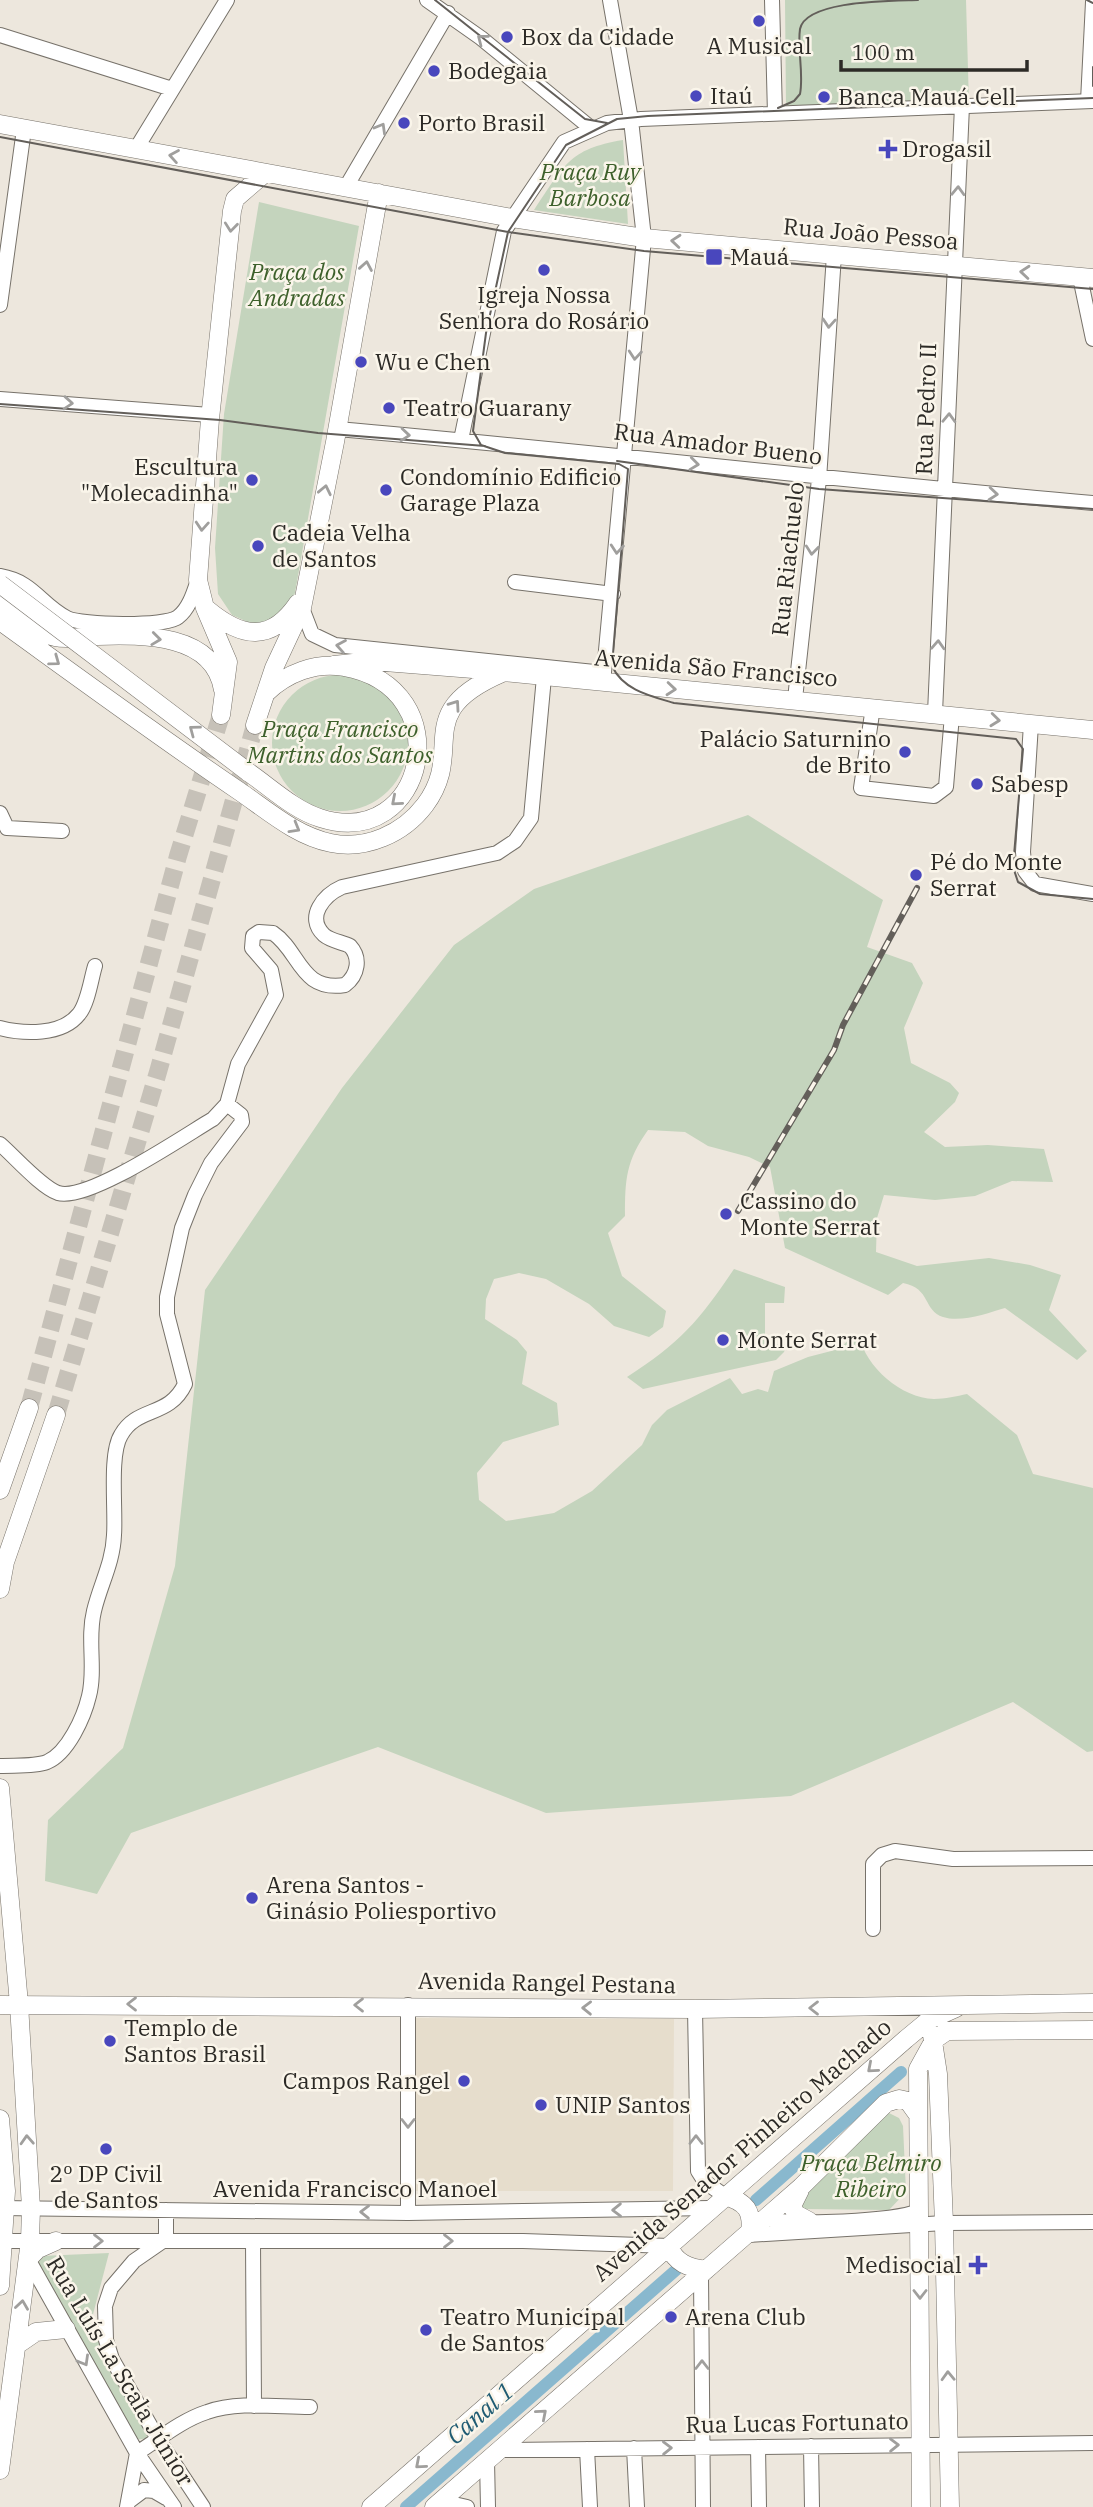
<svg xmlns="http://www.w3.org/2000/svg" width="1093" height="2507" viewBox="0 0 1093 2507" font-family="'IBM Plex Serif',serif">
	<rect width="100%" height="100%" fill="#ede7dd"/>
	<!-- built -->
	<path fill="#e6ddcc" d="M 409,2018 L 674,2019 L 673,2191 L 409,2191 Z"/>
	<!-- green -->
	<path fill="#c4d4bd" d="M 785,0 L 966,0 L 969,104 L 786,107 Z
		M 623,140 L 628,224 L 534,210 C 564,166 568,149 623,140 Z
		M 259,202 L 359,226 L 295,593 L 288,611 L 259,627 L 232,615 L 218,594 L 215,548 L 224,414 Z
		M272 743a68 68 0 1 1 136 0a68 68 0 1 1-136 0Z
		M 748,815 L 883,900 L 867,947 L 912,963 L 923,983 L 904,1028 L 911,1063 L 950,1083 L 959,1093 L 955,1102 L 924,1132 L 945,1147 L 988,1145 L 1044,1149 L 1053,1182 L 1012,1181 L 975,1196 L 935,1200 L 884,1195 L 877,1218 L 876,1252 L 917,1266 L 989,1258 L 1030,1265 L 1061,1275 L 1049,1310 L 1087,1351 L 1077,1360 L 1005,1308 C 988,1313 961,1323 943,1317 C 923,1311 931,1288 903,1283 L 888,1295 L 785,1248 L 770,1167 L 749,1157 L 708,1146 L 685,1132 L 648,1130 C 626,1161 625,1179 625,1216 L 608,1233 L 622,1276 L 666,1311 L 663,1327 L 649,1337 L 614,1326 L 589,1304 L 546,1279 L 519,1273 L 494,1279 L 486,1299 L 485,1319 L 517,1340 L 527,1352 L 522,1384 L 557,1403 L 559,1425 L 503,1442 L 477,1473 L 479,1500 L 506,1521 L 554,1513 L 592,1491 L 642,1445 L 652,1425 L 667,1410 L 730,1378 L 742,1394 L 758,1389 L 768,1392 L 774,1371 L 808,1357 L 839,1349 L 852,1337 L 859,1336 C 866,1367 901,1398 934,1399 C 945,1399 957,1396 967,1394 L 1017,1435 L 1033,1474 L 1093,1488 L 1093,1751 L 1087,1752 L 1013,1702 L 791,1796 L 546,1813 L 378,1747 L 131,1833 L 97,1894 L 45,1881 L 48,1820 L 123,1748 L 175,1566 L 205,1290 L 342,1088 L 454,945 L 534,889 Z
		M 734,1269 L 785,1287 L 784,1303 L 765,1303 L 765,1344 L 787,1344 L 784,1352 L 776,1360 L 643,1389 L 627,1377 C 680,1343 699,1321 734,1269 Z
		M 887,2112 L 899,2118 L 903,2126 L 906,2192 L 889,2210 L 802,2209 L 796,2201 Z
		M 109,2253 L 91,2322 L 149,2438 L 135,2440 L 37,2265 L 41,2256 Z"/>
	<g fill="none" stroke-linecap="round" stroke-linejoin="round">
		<!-- canal -->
		<path stroke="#89b8ce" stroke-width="12" d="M 756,2200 L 901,2072
			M 406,2507 L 676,2270"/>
		<!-- major-tunnel -->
		<path stroke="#c6c1b8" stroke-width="18" stroke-dasharray="18 9" stroke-linecap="butt" d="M 29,1408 L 178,856 L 221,715
			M 56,1415 L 158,1072 L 255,725"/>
		<defs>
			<path id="minor" d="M 427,0 L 481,38 L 592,129
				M 772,0 L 775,114
				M 0,35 L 172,89
				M 1088,101 L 1093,2
				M 136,149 L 227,0
				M 346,187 L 448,13
				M 1080,277 L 1093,339
				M 0,305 L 24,129
				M 0,399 L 210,415
				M 337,429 C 589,451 841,481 1093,503
				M 461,440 L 504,231 L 564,142 L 607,123 L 641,119 L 1093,101
				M 0,576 C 34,582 40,604 67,618 C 81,625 166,627 178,617 C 189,609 194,592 198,580
				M 515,582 L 613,594
				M 302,608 L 312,634 L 335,645 L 604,673
				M 603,683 L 644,238 L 631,120 L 610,0
				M 795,699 L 819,479 L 834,255
				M 873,707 L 861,788 L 934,796 L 946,787 L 952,715
				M 935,713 L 962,106
				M 1031,724 L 1023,852 L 1025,871 L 1035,884 L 1093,894
				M 0,813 L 7,828 L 62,831
				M 0,1028 C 23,1034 62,1036 79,1014 C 88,1003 91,979 95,966
				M 0,1144 C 14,1156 41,1187 58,1193 C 88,1202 184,1136 213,1119 L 227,1104 L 238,1064 L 276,995 L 271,970 L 252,948 L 253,936 L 259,932 L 273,933 C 300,951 300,992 345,985 C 358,975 361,958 350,946 C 342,942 331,941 324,935 C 305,917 324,895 342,887 L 497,853 L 515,841 L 531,818 L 544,677
				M 0,1766 C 14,1765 34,1767 47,1762 C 68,1753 84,1717 89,1696 C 96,1669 87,1639 94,1611 C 100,1585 113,1563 114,1535 C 116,1511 109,1454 121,1435 C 137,1406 169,1418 185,1384 L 167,1314 L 167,1297 L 182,1228 L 195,1195 L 211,1163 L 242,1122 L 241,1115 L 227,1104
				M 873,1929 L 873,1864 L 882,1855 L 895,1851 L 953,1859 L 1093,1858
				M 695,2009 L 698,2171 L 705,2182 L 725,2196
				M 0,2208 L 408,2213 L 710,2208
				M 408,2213 L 408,2005
				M 766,2219 C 796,2225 891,2222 919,2211
				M 748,2235 L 944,2223 L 1093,2222
				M 0,2241 L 523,2241 L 669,2246
				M 163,2241 L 134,2261 L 111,2288 L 105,2306 L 106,2340 L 112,2359 L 158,2439 L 203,2507
				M 166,2241 L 166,2210
				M 253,2241 L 254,2406
				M 28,2259 L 137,2453 L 174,2507
				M 701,2275 L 703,2507
				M 811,2446 L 812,2507
				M 758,2447 L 759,2507
				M 634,2448 L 637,2507
				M 587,2449 L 590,2507
				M 501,2450 L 1093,2443
				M 487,2461 L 488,2507
				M 128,2502 L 144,2490 L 154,2491 L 166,2498
				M 127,2507 L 137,2453 C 159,2439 182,2420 207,2412 C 238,2401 277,2407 310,2407
				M 439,2507 L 454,2504 L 467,2507"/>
			<path id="major" d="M 0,124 L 512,218 L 644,238 L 1093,278
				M 0,603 C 16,615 35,633 55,637 C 67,640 80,637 92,636 C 138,635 214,631 223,690
				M 208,610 C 242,638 271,643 298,603
				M 0,621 C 79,678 158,736 239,791 C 267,810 296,836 331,843 C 366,850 403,834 425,805 C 467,749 409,713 502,673
				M 334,665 L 372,661 L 473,669 L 1093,730
				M 221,715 L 228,662 L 205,608 L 198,580 L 210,419 L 232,211 L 235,199 L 265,173
				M 255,725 L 274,668 L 302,608 L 335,442 L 379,193
				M 248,772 C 270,787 294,810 320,818 C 426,852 462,688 344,667 C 315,662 287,673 266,693
				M 0,1490 L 29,1408
				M 0,1589 L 5,1562 L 56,1415
				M 0,1788 L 19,2004 L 31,2208 L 30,2241 L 0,2470
				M 0,2005 L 695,2009 L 1093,2003
				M 932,2035 L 938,2074 L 944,2223 L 950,2507
				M 0,2119 L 6,2191 L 0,2286
				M 800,2190 L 792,2206 L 796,2214 L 809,2221
				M 725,2196 C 746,2202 753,2211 750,2233
				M 669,2246 C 675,2263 689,2268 706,2270
				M 28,2259 L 38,2249 L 56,2241
				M 17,2345 L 36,2332 L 66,2329
				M 371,2507 L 906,2039 L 929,2020 L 956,2008
				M 434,2507 L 801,2187 L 886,2103 L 899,2099 L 908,2101 L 918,2115
				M 921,2507 L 918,2069 L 934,2040 L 947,2031 L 1093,2030"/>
		</defs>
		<!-- minor casing -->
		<use href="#minor" stroke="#77726a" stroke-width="16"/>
		<!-- major casing -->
		<use href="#major" stroke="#77726a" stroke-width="19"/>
		<!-- minor -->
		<use href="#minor" stroke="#fff" stroke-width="14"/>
		<!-- major -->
		<use href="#major" stroke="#fff" stroke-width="18"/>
		<!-- tram -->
		<path stroke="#635f5a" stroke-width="2" d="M 435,0 L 585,119 L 607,123
			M 1087,0 L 1093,3
			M 1093,67 L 1093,86
			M 1093,98 L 648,116 L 617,119 L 566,145 L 508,232 L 486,333 L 473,431 L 481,445 L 505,453 L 619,464 L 628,469 L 612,666 C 623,690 650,696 674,703 L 1016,739 L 1023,749 L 1013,867 L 1018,882 L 1040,894 L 1093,899
			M 778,108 L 794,101 L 800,94 C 804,73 797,50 800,29 C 806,0 891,1 918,0
			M 0,137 L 508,232 L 644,251 L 1093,289
			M 0,404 L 220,420 L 318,433 L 485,446
			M 617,461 L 819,489 L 1093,509"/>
		<defs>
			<path id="rail" d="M 738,1211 L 834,1050 L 843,1025 L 917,888"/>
		</defs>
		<!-- rail casing -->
		<use href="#rail" stroke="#635f5a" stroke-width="6"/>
		<!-- rail -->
		<use href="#rail" stroke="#faf5ea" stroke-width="3.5" stroke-dasharray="10" stroke-linecap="butt"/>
		<defs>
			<path id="major-bridge" d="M 0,584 L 248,772"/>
		</defs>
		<!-- major-bridge casing -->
		<use href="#major-bridge" stroke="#77726a" stroke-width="19" stroke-linecap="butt"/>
		<!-- major-bridge -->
		<use href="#major-bridge" stroke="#fff" stroke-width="18"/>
	</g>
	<!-- one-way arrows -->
	<defs><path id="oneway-chevron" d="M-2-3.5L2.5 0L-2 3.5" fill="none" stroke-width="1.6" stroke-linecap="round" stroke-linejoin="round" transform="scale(1.75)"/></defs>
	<g stroke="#a09f9d">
		<use href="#oneway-chevron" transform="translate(482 39) rotate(-142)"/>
		<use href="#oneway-chevron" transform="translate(381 128) rotate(-60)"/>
		<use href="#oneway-chevron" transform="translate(174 156) rotate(-170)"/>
		<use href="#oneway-chevron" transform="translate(958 191) rotate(-88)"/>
		<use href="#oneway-chevron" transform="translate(231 227) rotate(96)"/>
		<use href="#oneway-chevron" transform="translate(676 241) rotate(-175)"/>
		<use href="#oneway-chevron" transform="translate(366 266) rotate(-80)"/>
		<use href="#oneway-chevron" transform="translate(1025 272) rotate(-175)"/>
		<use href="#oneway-chevron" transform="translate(829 323) rotate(94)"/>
		<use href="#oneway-chevron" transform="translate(635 355) rotate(95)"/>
		<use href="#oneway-chevron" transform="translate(68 403) rotate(4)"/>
		<use href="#oneway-chevron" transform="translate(949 418) rotate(-88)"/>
		<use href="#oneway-chevron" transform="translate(405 435) rotate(5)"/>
		<use href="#oneway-chevron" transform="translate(694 464) rotate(7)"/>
		<use href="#oneway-chevron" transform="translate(325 490) rotate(-78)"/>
		<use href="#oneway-chevron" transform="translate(993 494) rotate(5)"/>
		<use href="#oneway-chevron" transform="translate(202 526) rotate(94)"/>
		<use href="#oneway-chevron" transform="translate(617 549) rotate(95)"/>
		<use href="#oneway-chevron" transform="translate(812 550) rotate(96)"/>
		<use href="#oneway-chevron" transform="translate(156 639) rotate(7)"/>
		<use href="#oneway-chevron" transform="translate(938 645) rotate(-87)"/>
		<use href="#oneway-chevron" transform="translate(341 646) rotate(-170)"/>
		<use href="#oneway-chevron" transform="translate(55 661) rotate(36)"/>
		<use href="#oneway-chevron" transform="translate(671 689) rotate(5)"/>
		<use href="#oneway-chevron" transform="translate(455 705) rotate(-55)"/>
		<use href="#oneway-chevron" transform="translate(995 720) rotate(6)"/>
		<use href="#oneway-chevron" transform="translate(194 730) rotate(-143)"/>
		<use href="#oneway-chevron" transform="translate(396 801) rotate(139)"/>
		<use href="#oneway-chevron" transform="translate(295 828) rotate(30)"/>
		<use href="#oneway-chevron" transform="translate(132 2004) rotate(-180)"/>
		<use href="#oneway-chevron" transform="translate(359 2005) rotate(-180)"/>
		<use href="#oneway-chevron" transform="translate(587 2008) rotate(-179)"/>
		<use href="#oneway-chevron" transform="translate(814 2008) rotate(180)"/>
		<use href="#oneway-chevron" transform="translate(872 2068) rotate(139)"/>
		<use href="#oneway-chevron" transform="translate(408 2123) rotate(90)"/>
		<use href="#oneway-chevron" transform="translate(27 2140) rotate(-93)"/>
		<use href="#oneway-chevron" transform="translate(696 2140) rotate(-90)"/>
		<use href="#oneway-chevron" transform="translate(617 2210) rotate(179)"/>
		<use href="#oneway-chevron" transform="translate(365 2212) rotate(-179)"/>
		<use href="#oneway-chevron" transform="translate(98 2241)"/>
		<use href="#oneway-chevron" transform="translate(448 2241)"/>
		<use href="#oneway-chevron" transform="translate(920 2294) rotate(90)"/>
		<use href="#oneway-chevron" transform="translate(22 2305) rotate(-82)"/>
		<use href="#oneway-chevron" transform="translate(84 2361) rotate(60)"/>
		<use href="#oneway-chevron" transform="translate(702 2365) rotate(-90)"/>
		<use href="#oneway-chevron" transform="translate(948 2376) rotate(-92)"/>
		<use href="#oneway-chevron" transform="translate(542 2414) rotate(-41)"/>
		<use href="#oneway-chevron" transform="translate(894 2445) rotate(-1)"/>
		<use href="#oneway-chevron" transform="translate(667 2448) rotate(-1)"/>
		<use href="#oneway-chevron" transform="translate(420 2464) rotate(139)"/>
	</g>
	<!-- markers -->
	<g fill="#4947bd" stroke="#faf5ea" stroke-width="2.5">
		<circle cx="759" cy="21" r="7"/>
		<circle cx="507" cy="37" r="7"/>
		<circle cx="434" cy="71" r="7"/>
		<circle cx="696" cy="96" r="7"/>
		<circle cx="824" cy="97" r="7"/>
		<circle cx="404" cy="123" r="7"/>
		<path d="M884.5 138.5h7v7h7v7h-7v7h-7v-7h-7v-7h7z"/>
		<rect x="705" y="248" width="18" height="18" rx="3.5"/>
		<circle cx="544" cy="270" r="7"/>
		<circle cx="361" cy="362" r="7"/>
		<circle cx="389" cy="408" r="7"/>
		<circle cx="252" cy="480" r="7"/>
		<circle cx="386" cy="490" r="7"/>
		<circle cx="258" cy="546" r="7"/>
		<circle cx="905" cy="752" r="7"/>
		<circle cx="977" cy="784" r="7"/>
		<circle cx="916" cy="875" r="7"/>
		<circle cx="726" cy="1214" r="7"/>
		<circle cx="723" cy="1340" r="7"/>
		<circle cx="252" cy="1898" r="7"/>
		<circle cx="110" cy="2041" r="7"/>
		<circle cx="464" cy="2081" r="7"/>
		<circle cx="541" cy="2105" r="7"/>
		<circle cx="106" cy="2149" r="7"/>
		<path d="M974.5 2254.5h7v7h7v7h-7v7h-7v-7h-7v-7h7z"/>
		<circle cx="671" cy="2317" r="7"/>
		<circle cx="426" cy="2330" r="7"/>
	</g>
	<g text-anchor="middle" stroke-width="5" stroke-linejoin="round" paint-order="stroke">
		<!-- poi labels -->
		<g font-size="23" fill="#2c2a26" stroke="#faf5ea" text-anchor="start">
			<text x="521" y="45">Box da Cidade</text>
			<text x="759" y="54" text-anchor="middle">A Musical</text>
			<text x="448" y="79">Bodegaia</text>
			<text x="710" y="104">Itaú</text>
			<text x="838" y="105">Banca Mauá Cell</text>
			<text x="418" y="131">Porto Brasil</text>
			<text x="902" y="157">Drogasil</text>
			<text x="730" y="265">Mauá</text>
			<text x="544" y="303" text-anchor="middle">Igreja Nossa<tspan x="544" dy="26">Senhora do Rosário</tspan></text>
			<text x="375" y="370">Wu e Chen</text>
			<text x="403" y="416">Teatro Guarany</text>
			<text x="238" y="475" text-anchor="end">Escultura<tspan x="238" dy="26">"Molecadinha"</tspan></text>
			<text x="400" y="485">Condomínio Edificio<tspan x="400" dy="26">Garage Plaza</tspan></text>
			<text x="272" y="541">Cadeia Velha<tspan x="272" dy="26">de Santos</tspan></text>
			<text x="891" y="747" text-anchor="end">Palácio Saturnino<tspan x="891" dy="26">de Brito</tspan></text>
			<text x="991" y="792">Sabesp</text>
			<text x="930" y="870">Pé do Monte<tspan x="930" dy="26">Serrat</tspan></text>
			<text x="740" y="1209">Cassino do<tspan x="740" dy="26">Monte Serrat</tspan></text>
			<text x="737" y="1348">Monte Serrat</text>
			<text x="266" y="1893">Arena Santos -<tspan x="266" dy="26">Ginásio Poliesportivo</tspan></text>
			<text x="124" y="2036">Templo de<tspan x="124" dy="26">Santos Brasil</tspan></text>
			<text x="450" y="2089" text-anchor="end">Campos Rangel</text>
			<text x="555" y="2113">UNIP Santos</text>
			<text x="106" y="2182" text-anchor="middle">2º DP Civil<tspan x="106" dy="26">de Santos</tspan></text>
			<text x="962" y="2273" text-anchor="end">Medisocial</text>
			<text x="440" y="2325">Teatro Municipal<tspan x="440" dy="26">de Santos</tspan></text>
			<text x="685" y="2325">Arena Club</text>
		</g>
		<!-- park labels -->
		<g font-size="23" font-style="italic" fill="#3d602b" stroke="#faf5ea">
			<text x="590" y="180">Praça Ruy<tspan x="590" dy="26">Barbosa</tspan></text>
			<text x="297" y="280">Praça dos<tspan x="297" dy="26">Andradas</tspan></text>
			<text x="340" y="737">Praça Francisco<tspan x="340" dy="26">Martins dos Santos</tspan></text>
			<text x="871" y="2171">Praça Belmiro<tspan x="871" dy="26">Ribeiro</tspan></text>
		</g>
		<!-- street labels -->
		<g font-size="23" fill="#2c2a26" stroke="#faf5ea">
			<text transform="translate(871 234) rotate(5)" y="8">Rua João Pessoa</text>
			<text transform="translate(926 409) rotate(-88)" y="8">Rua Pedro II</text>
			<text transform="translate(718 444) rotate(7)" y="8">Rua Amador Bueno</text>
			<text transform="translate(788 559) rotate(-84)" y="8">Rua Riachuelo</text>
			<text transform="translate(716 668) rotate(5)" y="8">Avenida São Francisco</text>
			<text transform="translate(547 1983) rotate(1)" y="8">Avenida Rangel Pestana</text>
			<text transform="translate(742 2150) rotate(-41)" y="8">Avenida Senador Pinheiro Machado</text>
			<text x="355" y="2197">Avenida Francisco Manoel</text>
			<text transform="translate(120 2371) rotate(59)" y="8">Rua Luís La Scala Júnior</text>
			<text transform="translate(797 2423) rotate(-1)" y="8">Rua Lucas Fortunato</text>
		</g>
		<!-- water labels -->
		<g font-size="24" font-style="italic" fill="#205c73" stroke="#faf5ea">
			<text transform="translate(480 2414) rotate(-41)" y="8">Canal 1</text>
		</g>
	</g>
	<!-- scale -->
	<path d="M841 60v10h186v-10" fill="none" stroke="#2c2a26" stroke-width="3.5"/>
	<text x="852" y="60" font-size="21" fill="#2c2a26" stroke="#faf5ea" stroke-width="5" paint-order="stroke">100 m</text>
</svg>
